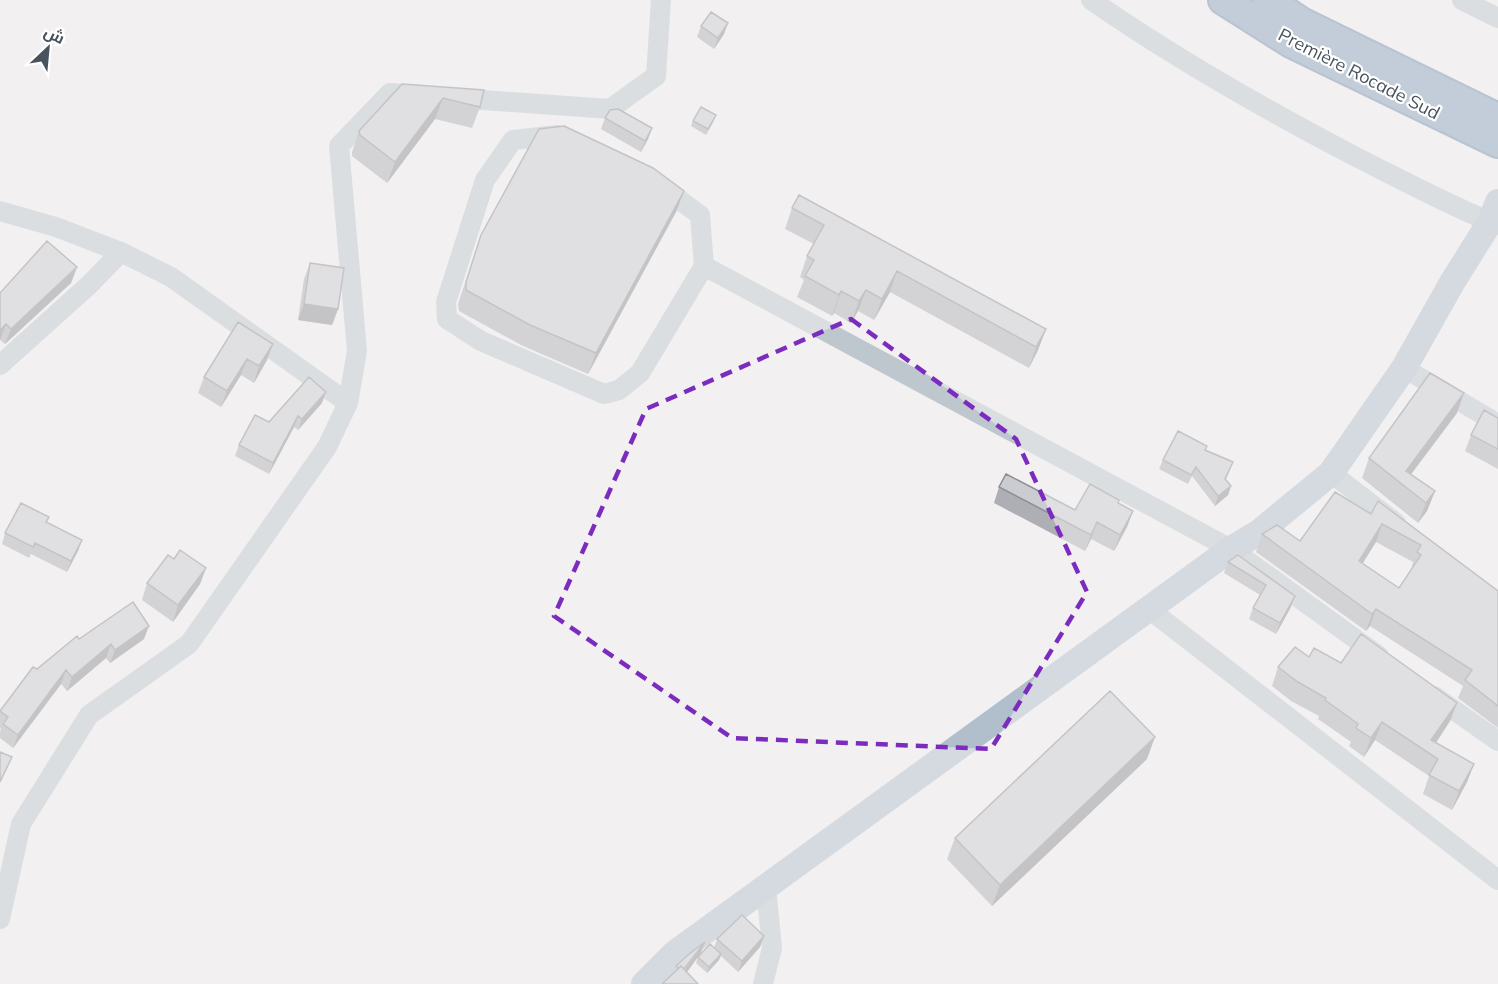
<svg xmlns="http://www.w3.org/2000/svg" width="1498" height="984" viewBox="0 0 1498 984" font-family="Mulish,Cairo,sans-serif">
	<rect width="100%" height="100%" fill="#f2f0f0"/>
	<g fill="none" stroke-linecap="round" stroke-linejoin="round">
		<defs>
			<path id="highway" d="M 1223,0 L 1291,43 L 1498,143
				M 1268,0 L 1303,23 L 1498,118"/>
		</defs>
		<!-- highway casing -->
		<use href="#highway" stroke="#768ca8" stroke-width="32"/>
		<!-- minor -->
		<path stroke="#bfc7ce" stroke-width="20" d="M 1091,0 C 1176,59 1266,110 1358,158 C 1404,181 1450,206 1498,225
			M 1462,0 L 1498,18
			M 454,98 L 610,109 L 656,76 L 661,0
			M 558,135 L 651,179 L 700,215 L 704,266 L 640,373 L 619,390 L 604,394 L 481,341 L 447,319 L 446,302 L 485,180 L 513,140 Z
			M 0,211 L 56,227 L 121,252 L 171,277 L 348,403
			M 704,266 L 1231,549 L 1379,656
			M 0,365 L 89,285 L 121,252
			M 1404,368 L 1498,424
			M 1331,473 L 1396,523
			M 1149,609 L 1498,880
			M 1434,696 L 1498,741
			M 0,919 L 21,824 L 89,715 L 189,644 L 327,447 L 348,403 L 357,351 L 339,146 L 390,93 L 419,95
			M 763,984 L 772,948 L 766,887"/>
		<!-- major -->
		<path stroke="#b1bfcd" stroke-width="26" d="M 644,984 L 675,953 L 1231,549 L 1258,533 L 1331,473 L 1404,368 L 1453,281 L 1490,222 L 1498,202"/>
		<!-- highway -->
		<use href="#highway" stroke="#8aa1bc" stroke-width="28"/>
	</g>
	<!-- wall -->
	<path fill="#aeafb5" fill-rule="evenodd" d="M 701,26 L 724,34 L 714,49 L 697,37 Z
		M 402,84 L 480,107 L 472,128 L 435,119 L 387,183 L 352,156 L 352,152 L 359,131 Z
		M 605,118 L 652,128 L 648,139 L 641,152 L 601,129 Z
		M 693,121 L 714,121 L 706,135 L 691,126 Z
		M 684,191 L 676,212 L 588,374 L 523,346 L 459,311 L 458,304 L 481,235 Z
		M 792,208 L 1046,329 L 1038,350 L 1029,368 L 890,292 L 874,320 L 858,311 L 851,323 L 834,313 L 832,316 L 797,297 L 804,280 L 800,277 L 807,256 L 814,244 L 785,229 Z
		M 310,263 L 338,309 L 332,325 L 298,320 L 304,279 Z
		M 77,267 L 71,283 L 5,344 L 0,340 L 0,293 Z
		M 238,322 L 267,360 L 254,383 L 241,375 L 221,407 L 198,393 L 204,377 Z
		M 322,403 L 298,430 L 294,427 L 269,474 L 235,456 L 239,445 L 269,422 Z
		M 1457,413 L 1411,474 L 1435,491 L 1427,511 L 1418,523 L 1362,478 L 1369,458 Z
		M 1498,418 L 1498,469 L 1465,451 L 1471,435 Z
		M 1205,450 L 1233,462 L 1226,480 L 1231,486 L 1228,495 L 1215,506 L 1192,476 L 1188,484 L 1159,469 L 1163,460 Z
		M 999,487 L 1075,510 L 1118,503 L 1133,511 L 1127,527 L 1114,551 L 1091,539 L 1085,551 L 994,503 Z
		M 1371,514 L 1498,591 L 1498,728 L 1458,698 L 1463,686 L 1370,626 L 1366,631 L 1256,552 L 1262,534 L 1300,541 ZM 1376,542 L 1413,562 L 1411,570 L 1399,588 L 1362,563 Z
		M 47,522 L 82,540 L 78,551 L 67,572 L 31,554 L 29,558 L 2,544 L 5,533 Z
		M 1238,555 L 1291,607 L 1276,634 L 1249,619 L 1253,608 L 1260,595 L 1224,573 L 1228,562 Z
		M 174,559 L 206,568 L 200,584 L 173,622 L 142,600 L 147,583 Z
		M 79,639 L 144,639 L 110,663 L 106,658 L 67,691 L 61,684 L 13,748 L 0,738 L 0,732 L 1,729 L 0,728 L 0,711 L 37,669 Z
		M 1309,657 L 1341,663 L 1457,703 L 1450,721 L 1436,743 L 1474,764 L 1467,782 L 1452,810 L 1423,794 L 1429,776 L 1375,740 L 1364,757 L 1349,746 L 1351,742 L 1318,719 L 1319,716 L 1291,701 L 1272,686 L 1278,667 Z
		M 1147,759 L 992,906 L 947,859 L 955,838 Z
		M 764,936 L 760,947 L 738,972 L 721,956 L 719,960 L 707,973 L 696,963 L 698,957 L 714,948 L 717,939 Z"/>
	<!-- shaded-wall -->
	<path fill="#8d8f93" d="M 728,23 L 724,34 L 714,49 L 718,38 Z
		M 443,98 L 435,119 L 387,183 L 395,162 Z
		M 652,128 L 648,139 L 641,152 L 645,141 Z
		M 684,191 L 676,212 L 588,374 L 596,353 Z
		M 77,267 L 71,283 L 5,344 L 11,329 Z
		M 897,271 L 890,292 L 874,320 L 882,299 Z
		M 866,290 L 858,311 L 851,323 L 859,301 Z
		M 841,291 L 834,313 L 832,316 L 839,295 Z
		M 304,304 L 338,309 L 332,325 L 298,320 Z
		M 6,324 L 0,340 L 0,330 Z
		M 1046,329 L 1038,350 L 1029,368 L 1036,347 Z
		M 273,344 L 267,360 L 254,383 L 259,366 Z
		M 247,359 L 241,375 L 221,407 L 227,391 Z
		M 326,392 L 322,403 L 298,430 L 302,419 Z
		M 1464,393 L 1457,413 L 1403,485 L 1406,471 Z
		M 298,416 L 294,427 L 269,474 L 273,463 Z
		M 1231,486 L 1228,495 L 1215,506 L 1218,496 Z
		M 1435,491 L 1427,511 L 1418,523 L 1426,503 Z
		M 1133,511 L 1127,527 L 1114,551 L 1120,535 Z
		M 1097,522 L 1091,539 L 1085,551 L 1091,535 Z
		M 1382,524 L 1376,542 L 1353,579 L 1359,561 Z
		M 82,540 L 78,551 L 67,572 L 71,561 Z
		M 206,568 L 200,584 L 173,622 L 178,605 Z
		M 1295,596 L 1291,607 L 1276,634 L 1280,623 Z
		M 1376,609 L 1370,626 L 1366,631 L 1372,614 Z
		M 149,626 L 144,639 L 110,663 L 115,650 Z
		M 111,644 L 106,658 L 67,691 L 72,677 Z
		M 66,670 L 61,684 L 13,748 L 18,735 Z
		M 1457,703 L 1450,721 L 1429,753 L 1431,740 Z
		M 1382,722 L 1375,740 L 1364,757 L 1371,738 Z
		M 1155,737 L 1147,759 L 992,906 L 1000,885 Z
		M 1474,764 L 1467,782 L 1452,810 L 1459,791 Z
		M 764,936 L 760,947 L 738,972 L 742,961 Z
		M 705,942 L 701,953 L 679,983 L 683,972 Z
		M 721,954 L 719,960 L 707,973 L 709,967 Z"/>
	<!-- building -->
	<path fill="#caccd2" stroke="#8d8f93" stroke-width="1.5" fill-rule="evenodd" d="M 711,12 L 728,23 L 718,38 L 701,26 Z
		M 402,84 L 484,90 L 480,107 L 443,98 L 395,162 L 360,135 L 359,131 Z
		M 701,107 L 716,115 L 708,129 L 693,121 Z
		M 618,109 L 652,128 L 645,141 L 605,118 L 610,110 Z
		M 564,126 L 653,168 L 684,191 L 596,353 L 530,325 L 466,290 L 466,282 L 481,235 L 539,129 Z
		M 799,195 L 1046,329 L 1036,347 L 897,271 L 882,299 L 866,290 L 859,301 L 841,291 L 839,295 L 805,276 L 814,260 L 807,256 L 824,225 L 792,208 Z
		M 47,241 L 77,267 L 11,329 L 6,324 L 0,330 L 0,293 Z
		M 310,263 L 344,268 L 338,309 L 304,304 Z
		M 238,322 L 273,344 L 259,366 L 247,359 L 227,391 L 204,377 Z
		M 1430,373 L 1464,393 L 1406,471 L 1435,491 L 1426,503 L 1369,458 Z
		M 309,377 L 326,392 L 302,419 L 298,416 L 273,463 L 239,445 L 255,415 L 269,422 Z
		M 1484,410 L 1498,418 L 1498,449 L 1471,435 Z
		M 1178,431 L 1207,446 L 1205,450 L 1233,462 L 1225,479 L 1231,486 L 1218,496 L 1196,467 L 1191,475 L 1163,460 Z
		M 1006,474 L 1075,510 L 1090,484 L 1119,500 L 1118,503 L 1133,511 L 1120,535 L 1097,522 L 1091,535 L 999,487 Z
		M 1335,492 L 1371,514 L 1378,501 L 1498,591 L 1498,706 L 1465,680 L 1472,670 L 1376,609 L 1372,614 L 1262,534 L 1277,525 L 1300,541 ZM 1382,524 L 1421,545 L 1417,552 L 1421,555 L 1399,588 L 1359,561 Z
		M 21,503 L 49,517 L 46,522 L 82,540 L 71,561 L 35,543 L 33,547 L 5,533 Z
		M 180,550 L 206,568 L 178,605 L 147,583 L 168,555 L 174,559 Z
		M 1238,555 L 1295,596 L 1280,623 L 1253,608 L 1266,585 L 1228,562 Z
		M 133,602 L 149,626 L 115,650 L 111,644 L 72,677 L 66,670 L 18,735 L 3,724 L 8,717 L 0,711 L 33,667 L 37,669 L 77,636 L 79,639 Z
		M 1361,634 L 1457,703 L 1431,740 L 1474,764 L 1459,791 L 1429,775 L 1438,759 L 1382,722 L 1371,738 L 1356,728 L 1358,724 L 1325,700 L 1326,698 L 1298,682 L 1278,667 L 1295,647 L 1309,657 L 1314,648 L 1341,663 Z
		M 1110,691 L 1155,737 L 1000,885 L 955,838 Z
		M 0,752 L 12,757 L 0,782 Z
		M 742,915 L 764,936 L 742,961 L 717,939 Z
		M 705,942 L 684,969 L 681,966 L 678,968 L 676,966 L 689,954 Z
		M 710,944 L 721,954 L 709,967 L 698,957 Z
		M 681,966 L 698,984 L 662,984 Z"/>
	<!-- marked area -->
	<path d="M0 0H1498V984H0ZM 851,319 L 1016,439 L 1087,592 L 991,749 L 732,738 L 554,616 L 646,409 Z" fill="#f2f0f0" fill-opacity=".55" fill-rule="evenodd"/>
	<path fill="none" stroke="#7b2cbf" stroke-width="4.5" stroke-dasharray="12 8" stroke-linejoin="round" d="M 851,319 L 1016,439 L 1087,592 L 991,749 L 732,738 L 554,616 L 646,409 Z"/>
	<g text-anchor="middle" stroke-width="4.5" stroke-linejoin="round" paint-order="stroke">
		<!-- street labels -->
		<g font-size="18" fill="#49535d" stroke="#fff">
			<text transform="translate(1359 74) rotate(27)" y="6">Première Rocade Sud</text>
		</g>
	</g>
	<!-- north arrow -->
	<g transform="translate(48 48) rotate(26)" stroke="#ffffff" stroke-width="4.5" paint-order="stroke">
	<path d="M0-4.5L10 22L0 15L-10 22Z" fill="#49535d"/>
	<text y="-9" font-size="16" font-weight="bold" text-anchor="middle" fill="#49535d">ش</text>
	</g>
</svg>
